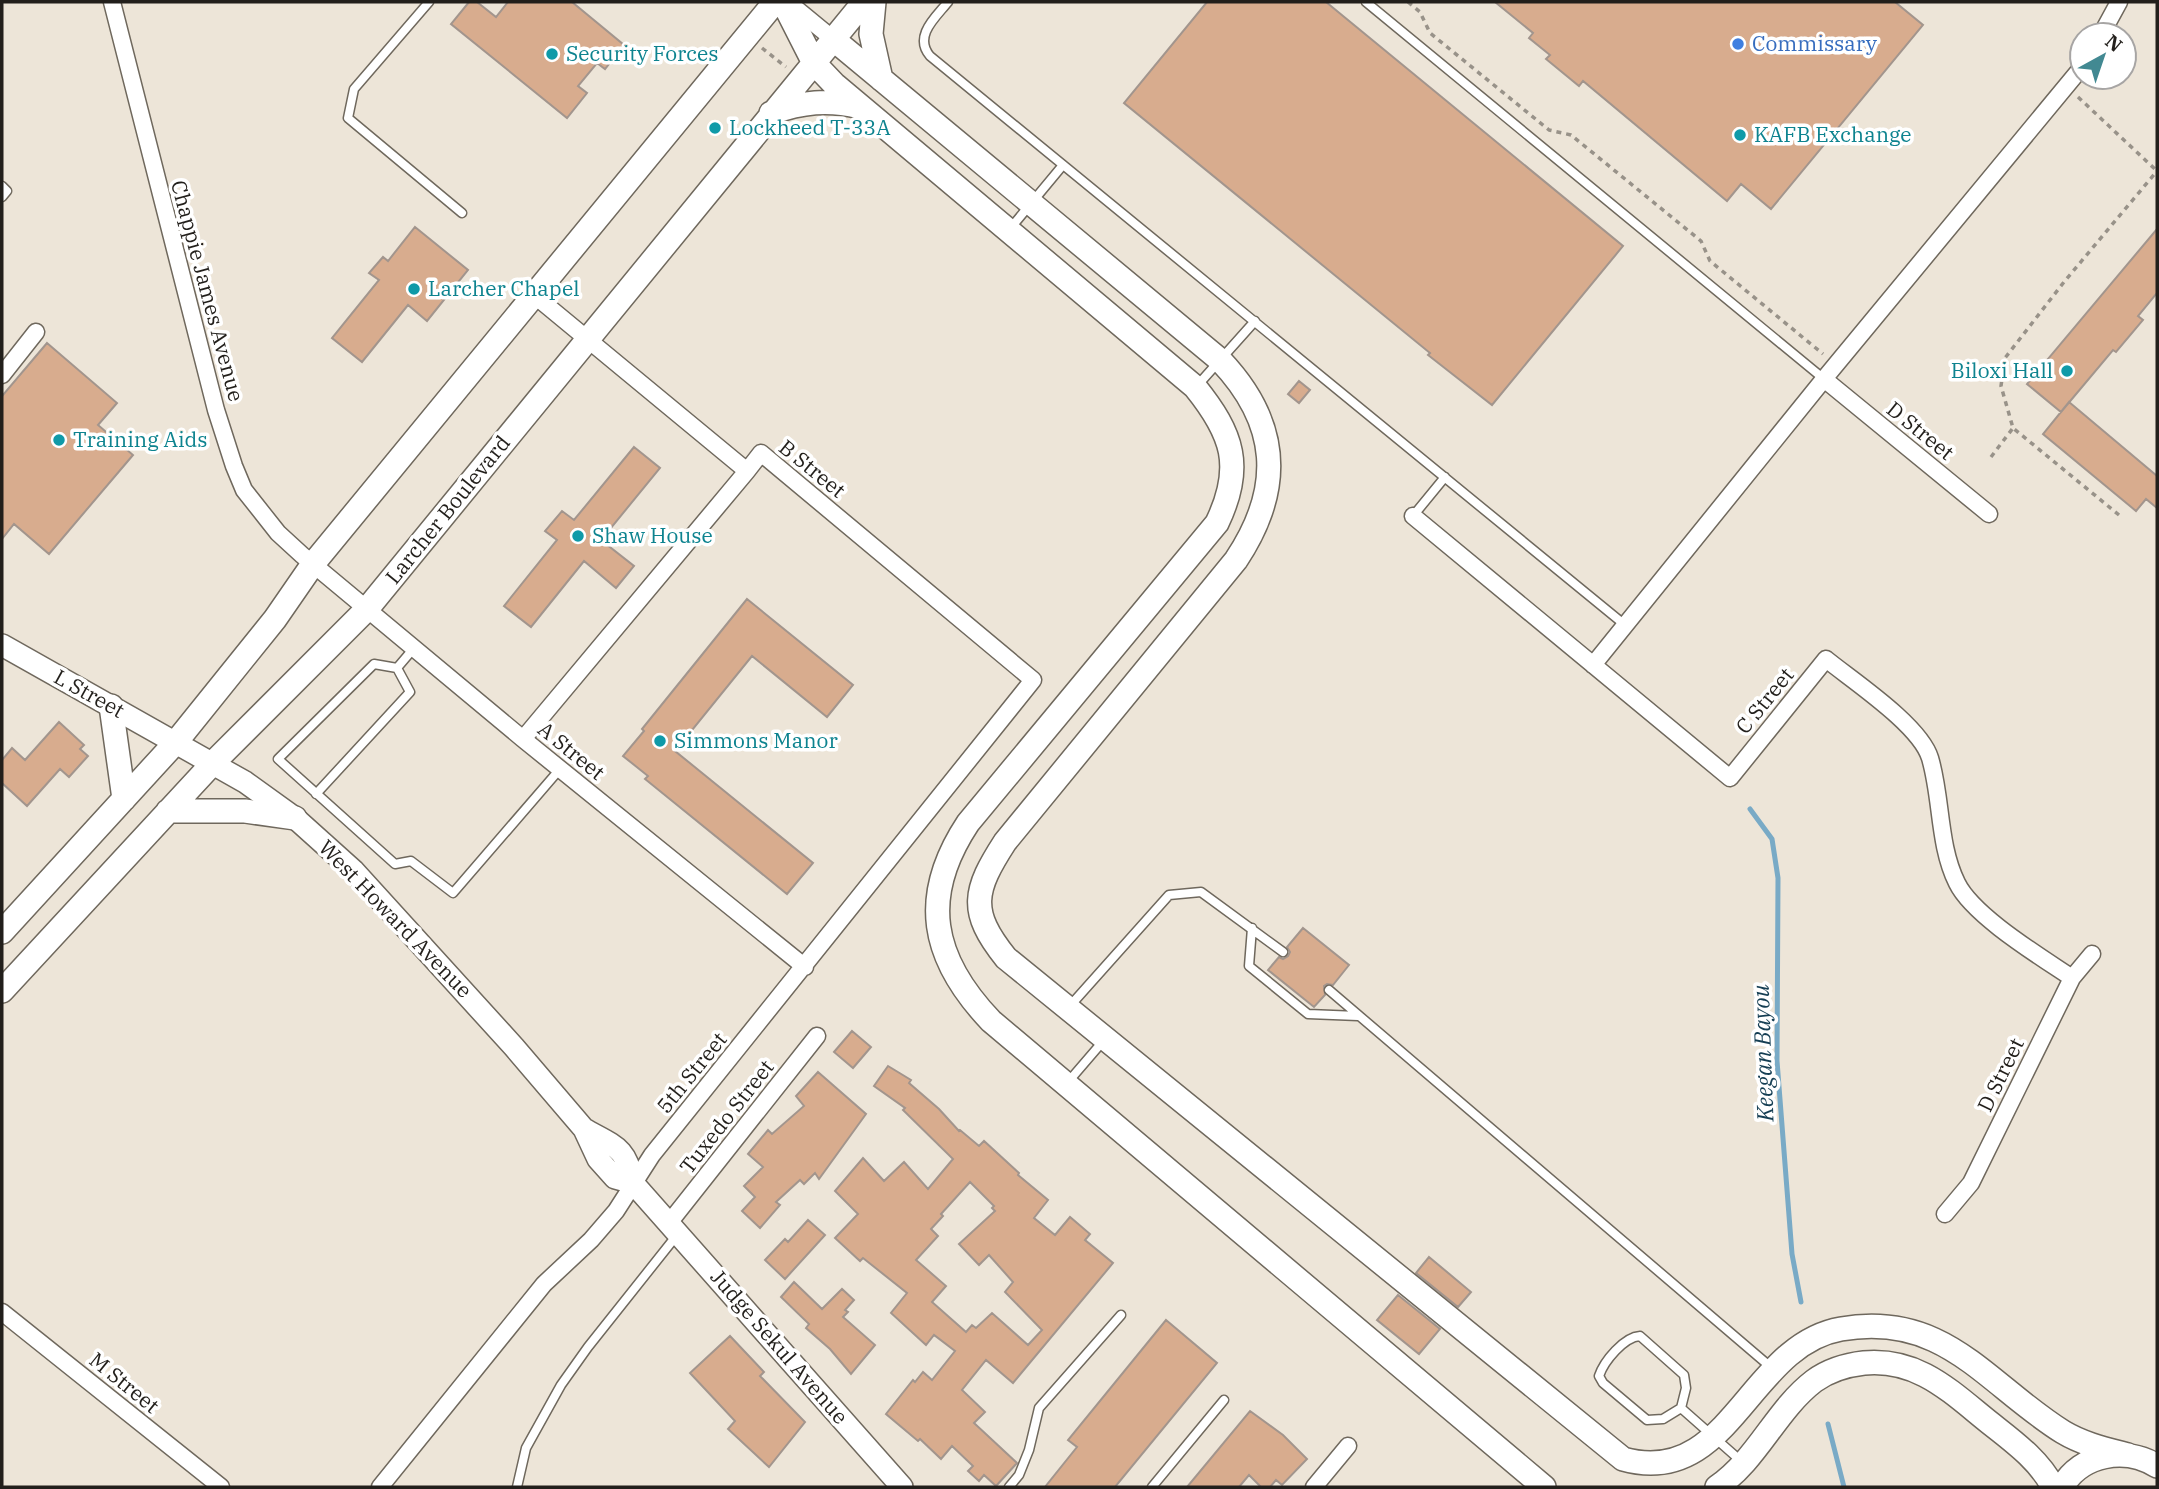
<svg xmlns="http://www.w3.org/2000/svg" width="2159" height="1489" viewBox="0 0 2159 1489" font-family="'IBM Plex Serif',serif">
	<rect width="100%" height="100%" fill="#ede5d8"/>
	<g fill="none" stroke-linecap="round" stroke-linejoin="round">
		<!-- stream -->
		<path stroke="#79aac6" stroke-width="5" d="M 1750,809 L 1772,839 L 1778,878 L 1777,1061 L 1792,1254 L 1801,1302
			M 1828,1424 L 1844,1487"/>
	</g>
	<!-- building -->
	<path fill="#d8ac8e" stroke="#a2958d" stroke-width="2" fill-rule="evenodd" d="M 469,2 L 477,2 L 496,17 L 508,2 L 572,2 L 624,45 L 605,69 L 597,63 L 578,86 L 587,93 L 567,118 L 451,24 Z
		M 1207,2 L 1326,2 L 1623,246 L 1492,405 L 1428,355 L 1430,353 L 1124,103 Z
		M 1495,2 L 1895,2 L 1923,25 L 1771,209 L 1741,184 L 1727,201 L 1583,81 L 1579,86 L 1546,59 L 1550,55 L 1529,38 L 1533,33 Z
		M 415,227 L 468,270 L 427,321 L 408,305 L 362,362 L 332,338 L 379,280 L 369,273 L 383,257 L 388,261 Z
		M 2157,229 L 2157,293 L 2138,316 L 2143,320 L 2116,352 L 2113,350 L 2061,412 L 2027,384 Z
		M 47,343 L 117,403 L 98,425 L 133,455 L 49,554 L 14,524 L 2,539 L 2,396 Z
		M 1299,381 L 1310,390 L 1299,403 L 1288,394 Z
		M 2069,402 L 2157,476 L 2157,508 L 2146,499 L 2136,511 L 2043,434 Z
		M 634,447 L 660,468 L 601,540 L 634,566 L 616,588 L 584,561 L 531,627 L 504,606 L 557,540 L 545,531 L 562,511 L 574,520 Z
		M 747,599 L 853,685 L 827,717 L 752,656 L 675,751 L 813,863 L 787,894 L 645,779 L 648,776 L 623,756 L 644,731 L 642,729 Z
		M 59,722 L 84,745 L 80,749 L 88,756 L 69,777 L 60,769 L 27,806 L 2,783 L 2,760 L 12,748 L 25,760 Z
		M 1303,928 L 1349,965 L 1333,985 L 1327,984 L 1324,986 L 1325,995 L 1314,1007 L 1268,970 L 1279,957 L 1283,959 L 1288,956 L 1290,952 L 1287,947 Z
		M 852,1031 L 871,1047 L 853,1068 L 834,1052 Z
		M 888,1066 L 911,1080 L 909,1083 L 939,1109 L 959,1131 L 960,1130 L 979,1146 L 984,1141 L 1019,1173 L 1018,1175 L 1048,1200 L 1034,1218 L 1055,1235 L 1070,1217 L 1090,1234 L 1085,1240 L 1113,1263 L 1013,1383 L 986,1360 L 962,1390 L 985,1412 L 974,1423 L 1017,1463 L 996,1486 L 984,1475 L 979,1481 L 968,1471 L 973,1466 L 952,1446 L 941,1459 L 920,1439 L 918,1441 L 886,1414 L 913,1380 L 915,1382 L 923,1372 L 932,1380 L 955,1351 L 934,1335 L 926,1345 L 891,1313 L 907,1293 L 863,1258 L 860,1261 L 835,1238 L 858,1214 L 835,1191 L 863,1158 L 884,1181 L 904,1162 L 928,1189 L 953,1159 L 903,1110 L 905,1108 L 874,1086 ZM 970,1182 L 994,1206 L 992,1208 L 995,1211 L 959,1244 L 979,1265 L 989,1255 L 1013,1282 L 1005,1292 L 1042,1330 L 1028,1345 L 992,1313 L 976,1328 L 972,1325 L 966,1332 L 932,1302 L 946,1286 L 916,1260 L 938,1236 L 931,1229 L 943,1216 L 941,1214 Z
		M 818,1072 L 866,1114 L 819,1179 L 815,1173 L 804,1184 L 800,1180 L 776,1202 L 780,1205 L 760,1228 L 742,1211 L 755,1197 L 744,1186 L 763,1167 L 748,1154 L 768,1130 L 772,1134 L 804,1106 L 796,1096 Z
		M 808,1220 L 825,1235 L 785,1279 L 765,1260 L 785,1239 L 788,1242 Z
		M 1429,1257 L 1471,1292 L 1458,1307 L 1416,1273 Z
		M 794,1282 L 822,1309 L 842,1289 L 854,1300 L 845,1310 L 848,1312 L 843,1317 L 875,1345 L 851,1374 L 830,1349 L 806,1328 L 809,1324 L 781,1297 Z
		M 1398,1295 L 1440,1329 L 1419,1354 L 1377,1320 Z
		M 1166,1320 L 1217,1363 L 1115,1487 L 1045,1487 L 1077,1447 L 1068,1440 Z
		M 730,1336 L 764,1372 L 760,1376 L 805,1422 L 769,1467 L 728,1429 L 735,1421 L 690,1373 Z
		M 1250,1411 L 1283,1435 L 1307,1459 L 1282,1485 L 1276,1480 L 1270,1487 L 1261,1487 L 1249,1475 L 1239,1487 L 1187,1487 Z"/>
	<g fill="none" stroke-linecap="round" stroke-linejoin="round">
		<defs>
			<path id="service" d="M 429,2 L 354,89 L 348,118 L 462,213
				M 948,2 C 936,17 913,36 930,56 L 1625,625
				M 1366,2 L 1824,379
				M 2,186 L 7,191 L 2,197
				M 1009,230 L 1063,165
				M 1196,387 L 1255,321
				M 1413,516 L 1445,477
				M 414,648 L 397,668 L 374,664 L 278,759 L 395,864 L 411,861 L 453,893 L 560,769
				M 316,794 L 410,692 L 397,668
				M 1252,928 L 1249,966 L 1308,1014 L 1358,1016
				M 1329,990 L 1773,1369
				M 1069,1007 L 1169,895 L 1201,892 L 1283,952
				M 1068,1082 L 1105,1039
				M 1681,1408 L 1663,1419 L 1647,1420 L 1603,1383 L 1599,1376 C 1604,1361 1624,1337 1640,1336 L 1684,1375 L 1686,1388 L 1681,1408 L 1741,1461
				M 517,1487 L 526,1448 L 561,1385 L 588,1347 L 677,1235
				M 1009,1487 L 1019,1475 L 1029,1450 L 1039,1408 L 1121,1315
				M 1152,1487 L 1224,1400"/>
			<path id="minor" d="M 112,2 L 216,410 L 234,466 L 244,490 L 278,533 L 302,555 L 523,739 L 805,967
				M 788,2 L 833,39
				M 2101,35 L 2119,2
				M 2,375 L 36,332
				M 1824,379 L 1989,514
				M 1413,516 L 1730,778 L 1826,659 C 1853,681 1920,725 1930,758 C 1942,798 1938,845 1957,883 C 1973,916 2041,957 2072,978
				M 1593,665 L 1824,379 L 2082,67
				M 523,739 L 747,471
				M 1945,1214 L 1971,1183 L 2072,978 L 2092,954
				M 669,1223 L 817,1036
				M 2,1312 L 221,1487
				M 380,1487 L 544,1284 L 591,1240 L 616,1211 L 652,1155 L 1033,680 L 761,453 L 747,471 L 534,295
				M 1314,1487 L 1348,1446"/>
			<path id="tertiary" d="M 2,645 L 245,782 L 295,818 L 354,871 L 514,1047 L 584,1129 L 598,1159 L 615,1178 L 633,1183
				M 584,1129 C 614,1146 627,1147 633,1183 L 902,1487"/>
			<path id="secondary" d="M 783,2 L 814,63 L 834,84 L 1195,387 C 1233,434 1244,467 1217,523 L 968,823 C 919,897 931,958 991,1021 L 1544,1487
				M 874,2 L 871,34 L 881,79
				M 833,39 L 1220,360 C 1280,423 1284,488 1236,560 L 1005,842 C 974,890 968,911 1006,958 L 1623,1459 C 1730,1489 1748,1345 1841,1329 C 1945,1311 1986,1384 2063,1432 C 2083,1444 2105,1449 2128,1455
				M 771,113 C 802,102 828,99 860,107
				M 111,706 L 124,799
				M 168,811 L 245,811 L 295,818
				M 2,932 L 176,742 L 275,619 L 313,564 L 775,2
				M 2,991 L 213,763 L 367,609 L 864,2
				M 1717,1487 C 1757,1460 1776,1410 1814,1381 C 1829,1370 1846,1365 1864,1363 C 1918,1358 1950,1391 1990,1423 C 2014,1442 2039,1460 2053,1487
				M 2062,1487 C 2081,1454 2125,1446 2157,1466"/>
		</defs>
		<!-- service casing -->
		<use href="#service" stroke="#6f685d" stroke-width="11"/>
		<!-- minor casing -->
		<use href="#minor" stroke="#6f685d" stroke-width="19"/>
		<!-- tertiary casing -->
		<use href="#tertiary" stroke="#6f685d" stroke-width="24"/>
		<!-- secondary casing -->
		<use href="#secondary" stroke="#6f685d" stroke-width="26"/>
		<!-- path -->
		<path stroke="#989289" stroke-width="3.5" stroke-dasharray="5 5" stroke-linecap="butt" d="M 1408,2 L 1420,12 L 1430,33 L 1549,130 L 1571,135 L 1701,241 L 1710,261 L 1823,354
			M 762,48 L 786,67
			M 2078,97 L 2157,171
			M 1991,457 L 2013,428
			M 2119,515 L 2013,428 L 2001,386 L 2005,358 L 2064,282 L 2157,171"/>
		<!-- service -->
		<use href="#service" stroke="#fff" stroke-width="8"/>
		<!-- minor -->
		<use href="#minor" stroke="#fff" stroke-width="16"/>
		<!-- tertiary -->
		<use href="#tertiary" stroke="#fff" stroke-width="21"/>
		<!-- secondary -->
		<use href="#secondary" stroke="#fff" stroke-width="23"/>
	</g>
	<!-- markers -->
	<circle fill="#3f7fe0" stroke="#fff" stroke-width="2.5" cx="1738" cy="44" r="7"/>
	<g fill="#0f9aa8" stroke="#fff" stroke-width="2.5">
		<circle cx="552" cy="54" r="7"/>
		<circle cx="715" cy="128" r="7"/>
		<circle cx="1740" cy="135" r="7"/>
		<circle cx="414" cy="289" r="7"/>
		<circle cx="2067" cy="371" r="7"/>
		<circle cx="59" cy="440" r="7"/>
		<circle cx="578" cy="536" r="7"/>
		<circle cx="660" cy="741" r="7"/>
	</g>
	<g text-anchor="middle" stroke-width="7" stroke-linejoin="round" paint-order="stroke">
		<!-- shop labels -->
		<g font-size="21" fill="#366cbe" stroke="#fff" text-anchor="start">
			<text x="1752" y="51">Commissary</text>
		</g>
		<!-- culture labels -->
		<g font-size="21" fill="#0d838f" stroke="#fff" text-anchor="start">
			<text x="566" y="61">Security Forces</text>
			<text x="729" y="135">Lockheed T-33A</text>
			<text x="1754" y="142">KAFB Exchange</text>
			<text x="428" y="296">Larcher Chapel</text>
			<text x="2053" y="378" text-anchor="end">Biloxi Hall</text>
			<text x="73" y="447">Training Aids</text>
			<text x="592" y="543">Shaw House</text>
			<text x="674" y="748">Simmons Manor</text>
		</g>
		<!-- street labels -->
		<g font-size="21" fill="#221f1b" stroke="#fff">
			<text transform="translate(207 291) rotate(75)" y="7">Chappie James Avenue</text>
			<text transform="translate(1920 431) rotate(39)" y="7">D Street</text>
			<text transform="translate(812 469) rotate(39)" y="7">B Street</text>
			<text transform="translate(448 510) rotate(-51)" y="7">Larcher Boulevard</text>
			<text transform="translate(89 694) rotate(29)" y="7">L Street</text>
			<text transform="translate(1765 701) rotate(-51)" y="7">C Street</text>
			<text transform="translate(571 751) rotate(39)" y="7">A Street</text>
			<text transform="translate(395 919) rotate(46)" y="7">West Howard Avenue</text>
			<text transform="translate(692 1073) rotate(-51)" y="7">5th Street</text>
			<text transform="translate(2001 1075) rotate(-64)" y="7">D Street</text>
			<text transform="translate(727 1117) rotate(-52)" y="7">Tuxedo Street</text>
			<text transform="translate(779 1347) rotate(49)" y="7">Judge Sekul Avenue</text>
			<text transform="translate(124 1383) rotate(39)" y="7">M Street</text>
		</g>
		<!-- water labels -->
		<g font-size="23" font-style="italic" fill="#153e53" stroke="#fff">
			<text transform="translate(1763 1053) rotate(-92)" y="8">Keegan Bayou</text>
		</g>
	</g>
	<!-- border -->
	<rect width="2159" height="1489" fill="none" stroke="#221f1b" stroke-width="7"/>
	<!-- north arrow -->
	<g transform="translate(2103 56) rotate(40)"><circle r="33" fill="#ffffff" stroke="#a7a5a4" stroke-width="2"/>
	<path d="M0-5L12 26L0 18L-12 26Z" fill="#428992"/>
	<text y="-10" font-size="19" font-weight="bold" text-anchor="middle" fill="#221f1b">N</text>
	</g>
</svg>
